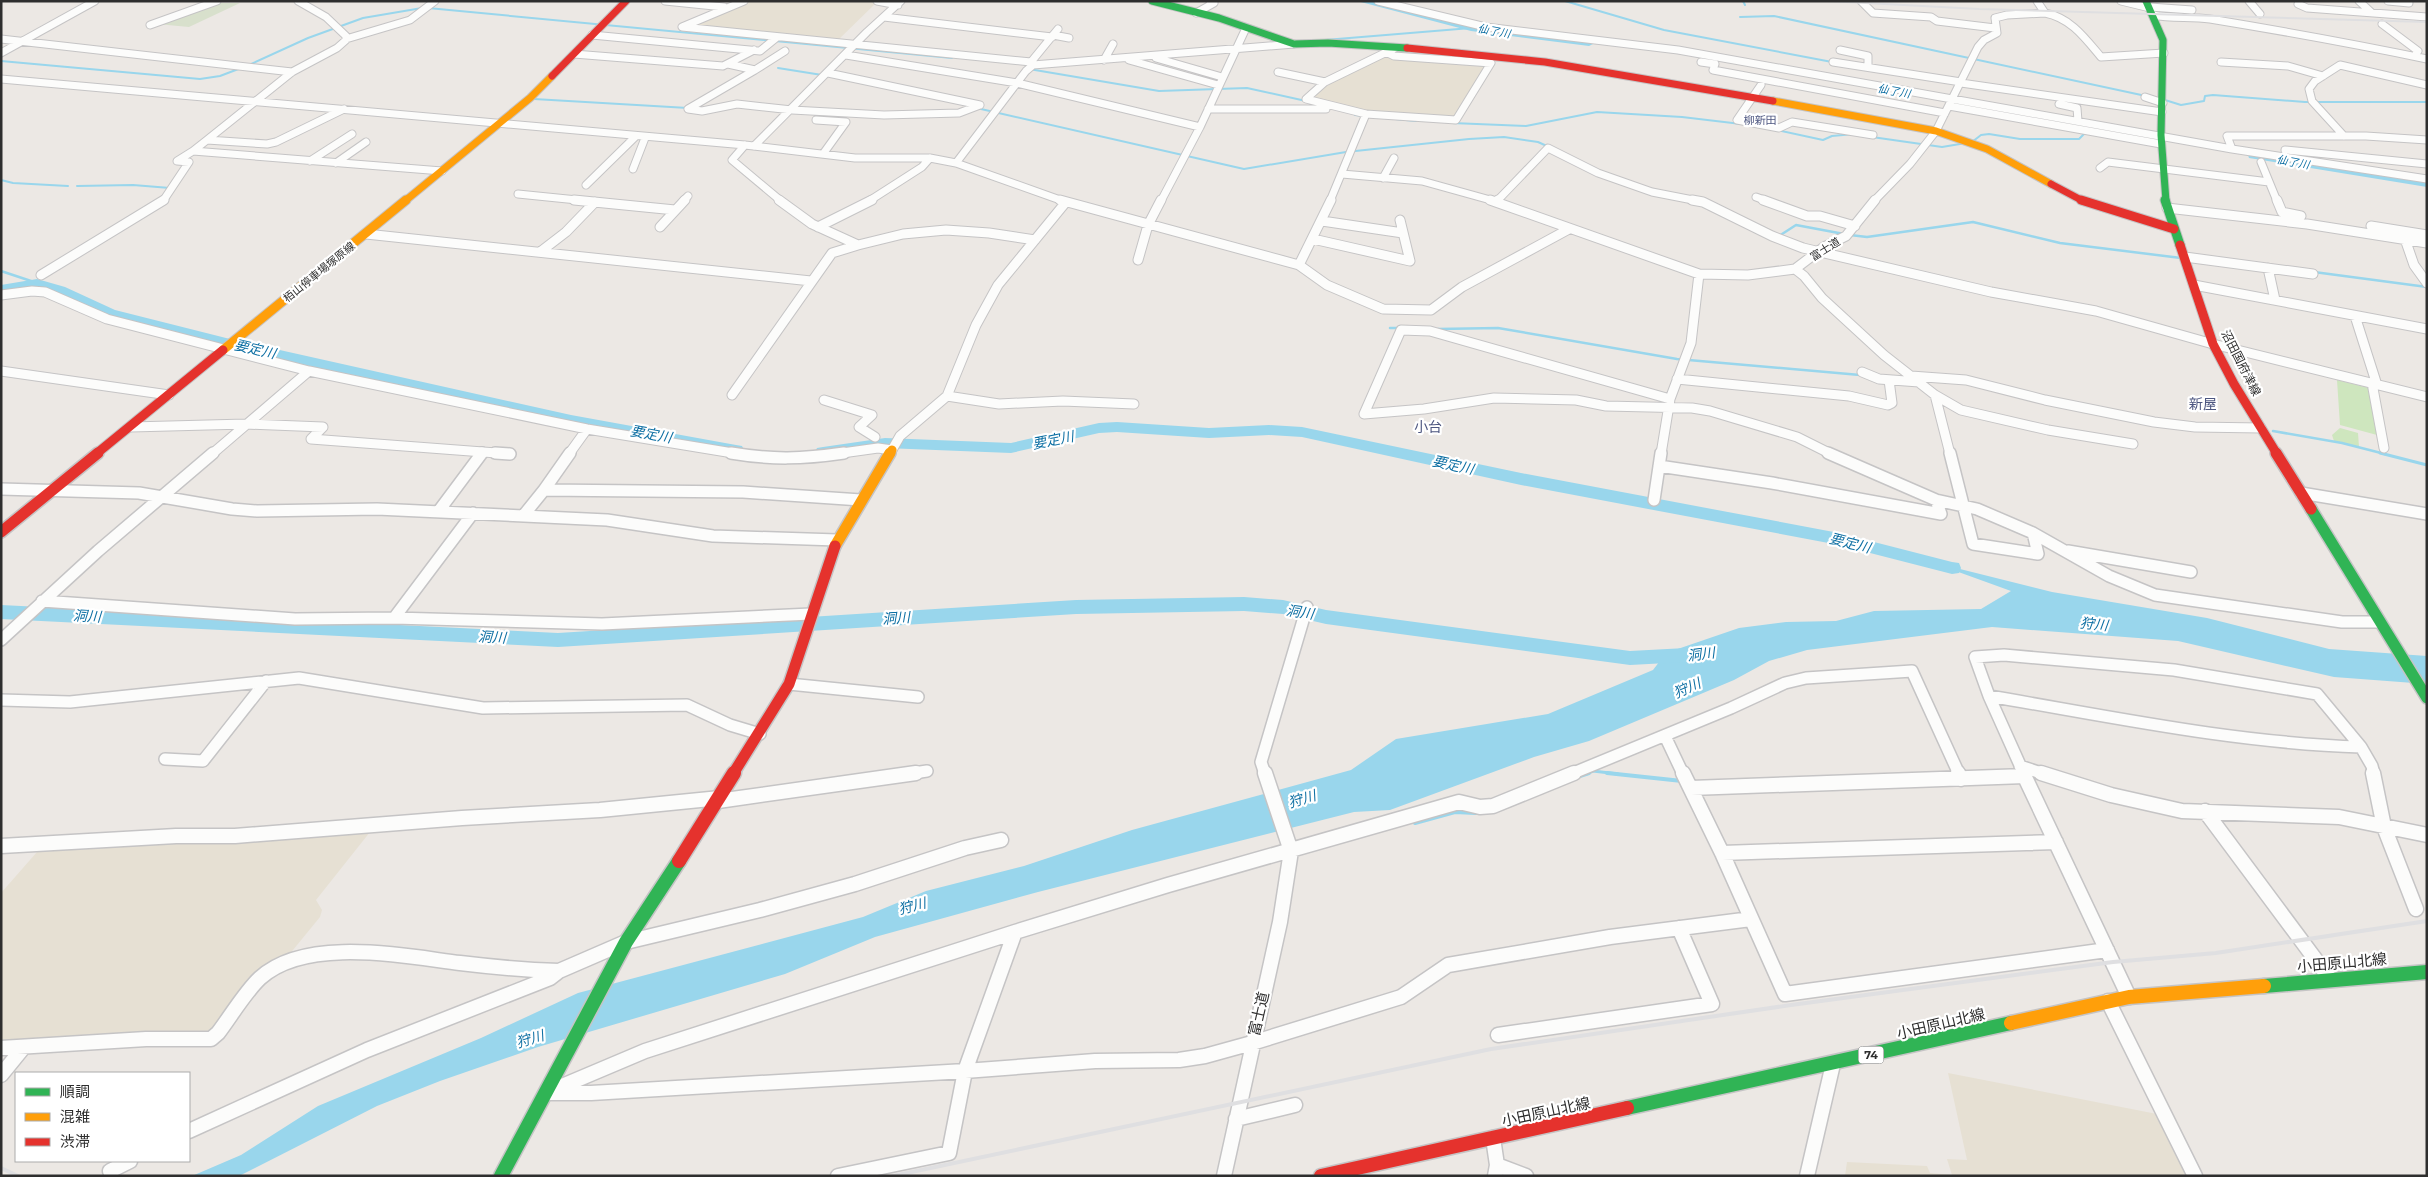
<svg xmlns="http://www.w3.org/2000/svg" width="2428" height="1177" viewBox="0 0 2428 1177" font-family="Montserrat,'Noto Sans JP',sans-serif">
	<rect width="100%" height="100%" fill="#ece8e4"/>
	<!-- education -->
	<path fill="#e6e0d3" d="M 744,1 L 874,1 L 877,2 L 835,43 L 687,28 Z
		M 1386,56 L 1488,65 L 1454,117 L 1359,112 L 1310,97 L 1326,84 Z
		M 370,832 L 316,900 L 322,910 L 320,917 L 284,961 L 211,1032 L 1,1045 L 1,893 L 37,852 Z
		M 1948,1073 L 2157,1114 L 2188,1176 L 1845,1176 L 1847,1162 L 1927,1166 L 1930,1173 L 1952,1175 L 1947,1159 L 1967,1160 Z"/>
	<!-- green -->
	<path fill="#cee6be" d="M 2337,380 L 2369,388 L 2377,435 L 2340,425 Z
		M 2340,428 L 2358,433 L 2359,447 L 2334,441 L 2332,435 Z"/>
	<!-- cemetery -->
	<path fill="#d8e0cc" d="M 217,3 L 240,3 L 189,27 L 157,24 Z"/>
	<!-- water -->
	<path fill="#99d6ec" d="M 1928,561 L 2052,592 L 2207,618 L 2329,649 L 2427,656 L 2427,684 L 2334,677 L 2178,641 L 1992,627 L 1807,650 L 1769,661 L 1734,680 L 1589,741 L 1534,757 L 1390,810 L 1354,812 L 1038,892 L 875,937 L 785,974 L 538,1047 L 440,1081 L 377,1106 L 239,1176 L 192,1176 L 241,1155 L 318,1106 L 481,1038 L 578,993 L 863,917 L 926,891 L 1024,866 L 1132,830 L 1351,770 L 1396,739 L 1548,714 L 1653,670 L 1666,653 L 1739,628 L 1786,622 L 1836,621 L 1874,611 L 1981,609 L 2011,591 Z"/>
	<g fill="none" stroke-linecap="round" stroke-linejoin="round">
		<!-- stream-far3 -->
		<path stroke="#99d6ec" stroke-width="2" d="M 1565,1 L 1664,30 L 1832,62
			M 1743,1 L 1745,5
			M 428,8 L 952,58
			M 1740,17 L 1774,16 L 2146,96
			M 1325,40 L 1471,28
			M 1,61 L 200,79 L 220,76 L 241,68
			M 249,65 L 308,38 L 363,18 L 422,8
			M 778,68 L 822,75
			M 1029,69 L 1159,91 L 1247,88 L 1306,101
			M 534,99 L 688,108
			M 2165,100 L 2181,105 L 2204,101 L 2205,96 L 2213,95 L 2305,102 L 2427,102
			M 981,109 L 1244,169 L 1346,152 L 1469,139 L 1504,137 L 1538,142 L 1549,147
			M 1355,115 L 1416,121
			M 1452,123 L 1526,126 L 1597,112 L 1682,117 L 1741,124
			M 1777,130 L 1823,140 L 1832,136 L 1854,134
			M 1872,137 L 1942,147 L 1972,142 L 1981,135 L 1989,134 L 2020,139 L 2079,139 L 2086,132
			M 1,180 L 13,183 L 68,186
			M 77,186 L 133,185 L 170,188"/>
		<!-- stream-far2 -->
		<path stroke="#99d6ec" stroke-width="2.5" d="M 1850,235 L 1867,237 L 1973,222 L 2060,243 L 2181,258
			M 1779,236 L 1796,225 L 1844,234
			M 1,271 L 37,283
			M 2314,272 L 2427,287
			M 1390,328 L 1401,328
			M 1438,329 L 1498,328 L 1677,359 L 1860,375
			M 2273,431 L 2342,443 L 2385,454"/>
		<!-- stream-far1 -->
		<path stroke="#99d6ec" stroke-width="3" d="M 2380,453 L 2427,465
			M 1586,774 L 1593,771 L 1618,774"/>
		<!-- stream -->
		<path stroke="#99d6ec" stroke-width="4" d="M 1607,773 L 1682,781
			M 1577,777 L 1589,773
			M 1415,823 L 1455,812 L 1476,813"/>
		<!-- river -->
		<path fill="#99d6ec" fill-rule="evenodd" d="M 1357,1 L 1376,1 L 1471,25 L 1589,40 L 1595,43 L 1589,46 L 1471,31 Z
			M 2254,151 L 2427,179 L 2427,187 L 2249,158 L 2248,155 L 2249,152 Z
			M 37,279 L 65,287 L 115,310 L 226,338 L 571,415 L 736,445 L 742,446 L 744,450 L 742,454 L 736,455 L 571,425 L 225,347 L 105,316 L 55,293 L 36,287 L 1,293 L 1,285 Z
			M 1117,422 L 1209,428 L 1269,425 L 1302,427 L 1521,473 L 1839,533 L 1952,562 L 1959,563 L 1961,568 L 1959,573 L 1952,574 L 1839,545 L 1521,485 L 1302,437 L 1269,435 L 1209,438 L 1117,432 L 1099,433 L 1011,453 L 885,448 L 823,457 L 817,456 L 815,452 L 817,448 L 823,447 L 885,438 L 1011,443 L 1099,423 Z
			M 1244,597 L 1283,600 L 1326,610 L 1630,651 L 1686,648 L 1693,650 L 1696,655 L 1693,660 L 1686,662 L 1630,665 L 1326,624 L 1283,614 L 1244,611 L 1076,614 L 558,647 L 1,619 L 1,605 L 558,633 L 1076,600 Z"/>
		<defs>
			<path id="street-far3" d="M 298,1 L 326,17 L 346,36 L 346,40 L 337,48 L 292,72 L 207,140 L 267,144 L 276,142 L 344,109
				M 665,1 L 724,7
				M 744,1 L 682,27 L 1031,62
				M 877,1 L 898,5
				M 1378,1 L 1486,27 L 1678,50 L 2232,149 L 2427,179
				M 1861,1 L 1873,13 L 1931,17 L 1937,21 L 1995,28
				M 2121,1 L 2150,8
				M 2249,1 L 2260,14
				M 2359,1 L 2372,13
				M 2388,1 L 2409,3
				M 2298,4 L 2307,8 L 2427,17
				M 2150,7 L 2192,10
				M 1196,13 L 1214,3 L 1210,1
				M 2045,13 C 2071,18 2085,38 2101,57 L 2164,53
				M 2153,15 C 2172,19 2191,16 2210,19 C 2283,31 2355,44 2427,59
				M 884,17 L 1052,37
				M 2382,24 L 2418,51 L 2415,56
				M 150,25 L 217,1
				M 592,35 L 760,51 L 776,38
				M 1053,35 L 1069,38
				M 1,39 L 292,72
				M 346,39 L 410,20 L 435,1
				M 1840,50 L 1868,56 L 1868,67
				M 1,53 L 95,1
				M 574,54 L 723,66 L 754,50
				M 846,55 L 1017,83 L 1200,127
				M 1156,58 L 1222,77
				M 1104,60 L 1113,44
				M 1129,60 L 1218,85
				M 1701,62 L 1715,64 L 1713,70 L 1945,113
				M 1833,62 L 1961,82
				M 2221,62 L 2288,66 L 2323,76
				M 728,64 L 755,70 L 785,51
				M 1033,65 L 1031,62 L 1058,29
				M 755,70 L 688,109 L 702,111 L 737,104 L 792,110 L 884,115 L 959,113 L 980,105
				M 1278,72 L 1325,82
				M 828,73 L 980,105
				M 1,79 L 745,145 L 855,158 L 930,158 L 956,163 L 1063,201
				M 1961,83 L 2162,112
				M 1761,85 L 1737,120 L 1779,128 L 1792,122 L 1873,135
				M 2145,97 L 2163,103
				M 2059,104 L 2077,108 L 2078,121
				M 1949,106 L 2161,144
				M 1208,109 L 1326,109
				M 1366,114 L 1456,120 L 1491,63 L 1394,56 L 1386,52
				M 816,120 L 846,122 L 823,154
				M 2344,136 L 2312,101 L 2309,89 L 2315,81 L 2340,65 L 2427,85
				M 207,140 L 193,151 L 442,171
				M 745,145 L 732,160 L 781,201
				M 754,146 L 867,32 L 901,1
				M 2232,149 L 2227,136 L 2366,136 L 2427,140
				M 2285,150 L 2427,164
				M 310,161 L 352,134
				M 2261,162 L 2277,201
				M 336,163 L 366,142
				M 956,163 L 1026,71 L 1033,65 L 1294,44
				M 2100,168 L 2108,162 L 2269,182
				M 633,169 L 645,138
				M 1342,174 L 1422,181 L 1494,201
				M 1383,178 L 1394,158
				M 586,185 L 635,137
				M 518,194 L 587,201
				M 1756,197 L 1767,201
				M 163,201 L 189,162 L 177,161 L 193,151
				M 683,201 L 688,196
				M 869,201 L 922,167 L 930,158
				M 1161,201 L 1200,127 L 1246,28
				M 1330,201 L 1366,114 L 1306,99 L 1325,82 L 1395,48
				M 1497,201 L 1548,148 L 1598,173 L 1652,192 L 1698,201
				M 1874,201 L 1910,164 L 1936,131 L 1978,47 L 1984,40 L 1997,33 L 1995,18 L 2007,15 L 2045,13 L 2037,1"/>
			<path id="street-far2" d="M 574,200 L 675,210
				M 779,200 L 812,224 L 858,245 L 903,234 L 946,230 L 989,233 L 1035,240
				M 1060,200 L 1299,265 L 1331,200
				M 1490,200 L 1699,274
				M 1692,200 L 1703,202 L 1772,236 L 1803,248 L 1991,292 L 2096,311 L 2213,344 L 2427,397
				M 1763,200 L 1807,216 L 1820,216 L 1855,226
				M 2277,200 L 2282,212 L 2301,216
				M 1496,202 L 1498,200
				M 2167,208 L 2307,224 L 2427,243
				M 1322,221 L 1403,233
				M 2371,226 L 2427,235
				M 660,227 L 685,200
				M 818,227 L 872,200
				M 366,234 L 811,281
				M 1313,239 L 1410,261 L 1400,220
				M 2405,239 L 2414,265 L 2427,283
				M 540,252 L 566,232 L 595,202
				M 2185,257 L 2313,274
				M 1138,260 L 1148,225 L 1161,200
				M 1299,265 L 1327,285 L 1383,309 L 1431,310 L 1462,287 L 1569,229
				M 2268,268 L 2275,300
				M 1795,269 L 1804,276 L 1822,298 L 1884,355 L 1935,395 L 1961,410 L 2048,430 L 2133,444
				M 41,275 L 164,200
				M 2194,285 L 2427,329
				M 1,295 L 32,291 L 45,292 L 107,319 L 309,371 L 212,454
				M 2355,316 L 2377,385
				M 1,371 L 169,395
				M 309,371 L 587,429 L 739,454
				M 1862,372 L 1879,379 L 1919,382
				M 1911,376 L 1966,380 L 2045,400 L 2154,422 L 2195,427 L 2261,428
				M 1677,379 L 1849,396 L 1888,405 L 1892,403 L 1889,380
				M 2372,383 L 2384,448
				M 732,395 L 832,253 L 858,245
				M 1935,395 L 1950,454
				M 947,396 L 999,404 L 1063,401 L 1134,404
				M 1670,399 L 1430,331 L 1401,330 L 1364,414 L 1424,409 L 1494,398 L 1576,400 L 1606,406 L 1692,408 L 1710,411 L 1797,437 L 1831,454
				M 824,400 L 872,415 L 859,427 L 875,437
				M 131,427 L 246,424 L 323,427 L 311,439 L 510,454
				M 481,454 L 483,452
				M 569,454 L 587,429
				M 835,454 L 878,448 L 892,450 L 900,436 L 947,396 L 976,325 L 998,285 L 1066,202
				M 1661,454 L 1670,399 L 1691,343 L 1699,274 L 1748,275 L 1795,269 L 1824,247 L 1846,236 L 1875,200"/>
			<path id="street-far1" d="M 495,453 L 510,454
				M 731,453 C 773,460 802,459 844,453
				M 1828,453 L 1936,500 L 1977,509 L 2033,533 L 2109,576 L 2155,595 L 2342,622 L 2379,622
				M 1950,453 L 1973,544 L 2038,554 L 2033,533
				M 1659,466 L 1772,483 L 1941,514 L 1936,500
				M 1,489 L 139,493 L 232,509 L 257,511 L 377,509 L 607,520 L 713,536 L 837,540
				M 544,490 L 570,453
				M 2301,493 L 2427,514
				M 1654,500 L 1661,453
				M 438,512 L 482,453
				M 523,516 L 544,490 L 743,492 L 861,500
				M 2068,551 L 2191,572
				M 42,601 L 295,619 L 394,618 L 602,624 L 811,614
				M 394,618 L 473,513
				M 1,640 L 98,551 L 213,453
				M 2004,655 L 2174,670 L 2317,694 L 2361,747 C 2235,743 2113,717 1989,696 L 1975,657 Z
				M 789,684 L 918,697
				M 1989,696 L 2024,774
				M 1,700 L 70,702 L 299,678 L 483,708 L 687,705 L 730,725 L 760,734
				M 1665,736 L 1683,774
				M 2361,747 L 2372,766 L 2374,774
				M 165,759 L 203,761 L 266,681
				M 2020,766 L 2044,774
				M 907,774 L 927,771
				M 1265,774 L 1261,762 L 1307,607
				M 1571,774 L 1731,708 L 1785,683 L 1806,678 L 1912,671 L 1959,774"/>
			<path id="street" d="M 1265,773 L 1291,851
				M 1683,773 L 1722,853 L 1785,994 L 2107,950
				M 1958,773 L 1961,779
				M 2023,773 L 2129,997
				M 2041,773 L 2111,795 L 2182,811 L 2339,817 L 2427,835
				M 2373,773 L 2384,827 L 2416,909
				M 1691,788 L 2025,776
				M 718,801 L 916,773
				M 2205,811 L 2330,979
				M 1,846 L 176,836 L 235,836 L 462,818 L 600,810 L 720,798
				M 1722,853 L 2056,842
				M 2108,1001 L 2195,1176
				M 1498,1035 L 1712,1004 L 1679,928
				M 1,1048 L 146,1039 L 211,1039 L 218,1033 C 231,1016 245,992 260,978 C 306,936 403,956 460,963 C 493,967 526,970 559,971
				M 1,1075 L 23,1048
				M 548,1092 L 645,1051 L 1015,932 L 1168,885 L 1459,802 L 1480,807 L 1493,806 L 1574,773
				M 551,1093 L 591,1093 L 965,1071 L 1095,1061 L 1179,1060 L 1205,1056 L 1252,1043 L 1401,997 L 1448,965 L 1610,937 L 1751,919
				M 1236,1119 L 1295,1105
				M 189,1131 L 367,1050 L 550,978 L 559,971 L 626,942 L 760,910 L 855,884 L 965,848 L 1001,840
				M 1493,1138 L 1497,1165 L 1495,1176
				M 1497,1165 L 1526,1176
				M 110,1171 L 130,1161
				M 838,1176 L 949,1153 L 965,1071 L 1015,932
				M 1224,1176 L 1280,922 L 1291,851
				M 1807,1176 L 1833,1064"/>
			<path id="fast-far3" d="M 1152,1 L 1219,18 L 1294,44 L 1328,43 L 1407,48
				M 2146,1 L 2163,40 L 2161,135 L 2166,201"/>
			<path id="fast-far2" d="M 2165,200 L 2180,245"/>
			<path id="fast-far1" d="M 2311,509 L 2427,698"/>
			<path id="fast" d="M 2264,986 L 2427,972
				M 1627,1108 L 2011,1023
				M 501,1176 L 626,942 L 679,861"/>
			<path id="slow-far3" d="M 1773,101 L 1936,131 L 1987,149 L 2051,184
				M 405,201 L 530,98 L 552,76"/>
			<path id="slow-far2" d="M 223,350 L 406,200
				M 890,454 L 892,450"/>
			<path id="slow-far1" d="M 835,546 L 890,453"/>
			<path id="slow" d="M 2011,1023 L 2129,997 L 2264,986"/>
			<path id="jam-far3" d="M 1407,48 L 1545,62 L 1773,101
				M 552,76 L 626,1
				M 2051,184 L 2083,201"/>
			<path id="jam-far2" d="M 2081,200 L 2174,229
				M 2180,245 L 2213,344 L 2234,384 L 2277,454
				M 96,454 L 223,350"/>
			<path id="jam-far1" d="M 2276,453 L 2311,509
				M 1,532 L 98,453
				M 733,774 L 789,684 L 835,546"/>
			<path id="jam" d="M 679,861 L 734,773
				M 1321,1176 L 1627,1108"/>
		</defs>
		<!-- street-far3 casing -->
		<use href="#street-far3" stroke="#c5c4c5" stroke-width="9"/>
		<!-- street-far2 casing -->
		<use href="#street-far2" stroke="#c5c4c5" stroke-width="11"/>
		<!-- street-far1 casing -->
		<use href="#street-far1" stroke="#c5c4c5" stroke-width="14"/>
		<!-- street casing -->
		<use href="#street" stroke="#c5c4c5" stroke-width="17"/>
		<!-- fast-far3 casing -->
		<use href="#fast-far3" stroke="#c5c4c5" stroke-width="9"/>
		<!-- fast-far2 casing -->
		<use href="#fast-far2" stroke="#c5c4c5" stroke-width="11"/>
		<!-- fast-far1 casing -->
		<use href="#fast-far1" stroke="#c5c4c5" stroke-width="14"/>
		<!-- fast casing -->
		<use href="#fast" stroke="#c5c4c5" stroke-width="17"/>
		<!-- slow-far3 casing -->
		<use href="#slow-far3" stroke="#c5c4c5" stroke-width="9"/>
		<!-- slow-far2 casing -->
		<use href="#slow-far2" stroke="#c5c4c5" stroke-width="11"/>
		<!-- slow-far1 casing -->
		<use href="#slow-far1" stroke="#c5c4c5" stroke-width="14"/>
		<!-- slow casing -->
		<use href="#slow" stroke="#c5c4c5" stroke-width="17"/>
		<!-- jam-far3 casing -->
		<use href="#jam-far3" stroke="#c5c4c5" stroke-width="9"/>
		<!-- jam-far2 casing -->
		<use href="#jam-far2" stroke="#c5c4c5" stroke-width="11"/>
		<!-- jam-far1 casing -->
		<use href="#jam-far1" stroke="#c5c4c5" stroke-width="14"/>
		<!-- jam casing -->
		<use href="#jam" stroke="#c5c4c5" stroke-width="17"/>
		<!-- street-far3 -->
		<use href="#street-far3" stroke="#fcfcfb" stroke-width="7"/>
		<!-- street-far2 -->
		<use href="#street-far2" stroke="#fcfcfb" stroke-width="9"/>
		<!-- street-far1 -->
		<use href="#street-far1" stroke="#fcfcfb" stroke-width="11"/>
		<!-- street -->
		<use href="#street" stroke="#fcfcfb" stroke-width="14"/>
		<!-- fast-far3 -->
		<use href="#fast-far3" stroke="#30b455" stroke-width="7"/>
		<!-- fast-far2 -->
		<use href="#fast-far2" stroke="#30b455" stroke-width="9"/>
		<!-- fast-far1 -->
		<use href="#fast-far1" stroke="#30b455" stroke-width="11"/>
		<!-- fast -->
		<use href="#fast" stroke="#30b455" stroke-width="14"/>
		<!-- slow-far3 -->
		<use href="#slow-far3" stroke="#ff9f0a" stroke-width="7"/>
		<!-- slow-far2 -->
		<use href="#slow-far2" stroke="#ff9f0a" stroke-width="9"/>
		<!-- slow-far1 -->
		<use href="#slow-far1" stroke="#ff9f0a" stroke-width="11"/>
		<!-- slow -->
		<use href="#slow" stroke="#ff9f0a" stroke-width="14"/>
		<!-- jam-far3 -->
		<use href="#jam-far3" stroke="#e5322d" stroke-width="7"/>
		<!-- jam-far2 -->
		<use href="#jam-far2" stroke="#e5322d" stroke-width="9"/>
		<!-- jam-far1 -->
		<use href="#jam-far1" stroke="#e5322d" stroke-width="11"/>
		<!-- jam -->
		<use href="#jam" stroke="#e5322d" stroke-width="14"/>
		<!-- rail-far1 -->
		<path stroke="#dfdfe1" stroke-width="2" d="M 1828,1 L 1979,9 L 2427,22"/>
		<!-- rail -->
		<path stroke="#dfdfe1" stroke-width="4" d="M 1,1168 L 18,1176
			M 893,1176 L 1491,1049 L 1791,1005 L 2113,962 L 2216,953 L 2427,921"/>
	</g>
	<g text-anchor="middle" stroke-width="4.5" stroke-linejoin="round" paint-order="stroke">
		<!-- far-water labels -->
		<g font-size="11" font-style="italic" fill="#0d6fa3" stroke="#fff">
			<text transform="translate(1494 31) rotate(10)" y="4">仙了川</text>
			<text transform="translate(1894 91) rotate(10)" y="4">仙了川</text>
			<text transform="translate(2293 162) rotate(10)" y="4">仙了川</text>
		</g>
		<!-- far-neighbourhood labels -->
		<g font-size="11" fill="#4d5680" stroke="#fff">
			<text x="1760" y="124">柳新田</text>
		</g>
		<!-- far-street labels -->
		<g font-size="11" fill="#2e2e2e" stroke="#fff">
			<text transform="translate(1825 249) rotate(-32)" y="4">富士道</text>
			<text transform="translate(319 272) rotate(-39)" y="4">栢山停車場塚原線</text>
		</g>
		<!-- shield labels -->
		<rect fill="#fff" stroke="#6d6d6d" stroke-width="1" x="1858.5" y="1046.5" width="25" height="17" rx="4"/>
		<g font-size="11" font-weight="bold" fill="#2e2e2e">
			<text x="1871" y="1059">74</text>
		</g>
		<!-- street labels -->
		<g font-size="12" fill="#2e2e2e" stroke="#fff">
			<text transform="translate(2241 363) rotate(63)" y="4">沼田国府津線</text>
		</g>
		<!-- water labels -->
		<g font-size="14" font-style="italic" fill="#0d6fa3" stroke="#fff">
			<text transform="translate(255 349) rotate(13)" y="5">要定川</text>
			<text transform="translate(651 434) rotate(10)" y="5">要定川</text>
			<text transform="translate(1053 440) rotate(-11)" y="5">要定川</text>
			<text transform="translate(1453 465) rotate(12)" y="5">要定川</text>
			<text transform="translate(1850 543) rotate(14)" y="5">要定川</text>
			<text transform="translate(1300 612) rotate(8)" y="5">洞川</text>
			<text transform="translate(87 616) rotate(3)" y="5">洞川</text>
			<text transform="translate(896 618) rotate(-4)" y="5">洞川</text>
			<text transform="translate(2094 624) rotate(6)" y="5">狩川</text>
			<text transform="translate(492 637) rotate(3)" y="5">洞川</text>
			<text transform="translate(1701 654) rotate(-7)" y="5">洞川</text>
			<text transform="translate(1687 688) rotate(-24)" y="5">狩川</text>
			<text transform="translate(1302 799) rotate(-17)" y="5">狩川</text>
			<text transform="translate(912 906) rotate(-14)" y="5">狩川</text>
			<text transform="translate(530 1039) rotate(-17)" y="5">狩川</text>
		</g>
		<!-- neighbourhood labels -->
		<g font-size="14" fill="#4d5680" stroke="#fff">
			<text x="2203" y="409">新屋</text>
			<text x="1428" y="432">小台</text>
		</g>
		<!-- near-street labels -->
		<g font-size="15" fill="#2e2e2e" stroke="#fff">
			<text transform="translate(2342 963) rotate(-5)" y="5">小田原山北線</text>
			<text transform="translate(1259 1014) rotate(-77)" y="5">富士道</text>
			<text transform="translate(1941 1024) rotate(-13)" y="5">小田原山北線</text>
			<text transform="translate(1546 1112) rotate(-12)" y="5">小田原山北線</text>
		</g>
	</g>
	<!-- border -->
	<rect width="2428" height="1177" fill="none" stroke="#2e2e2e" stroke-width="5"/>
	<!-- legend -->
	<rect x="15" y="1072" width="175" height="90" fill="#ffffff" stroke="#ababab"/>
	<rect x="25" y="1088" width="25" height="8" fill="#30b455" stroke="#ababab"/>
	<text x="60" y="1097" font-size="15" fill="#2e2e2e">順調</text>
	<rect x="25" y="1113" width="25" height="8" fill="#ff9f0a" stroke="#ababab"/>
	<text x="60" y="1122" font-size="15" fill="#2e2e2e">混雑</text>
	<rect x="25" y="1138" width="25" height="8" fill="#e5322d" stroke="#ababab"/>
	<text x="60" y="1147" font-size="15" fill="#2e2e2e">渋滞</text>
</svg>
